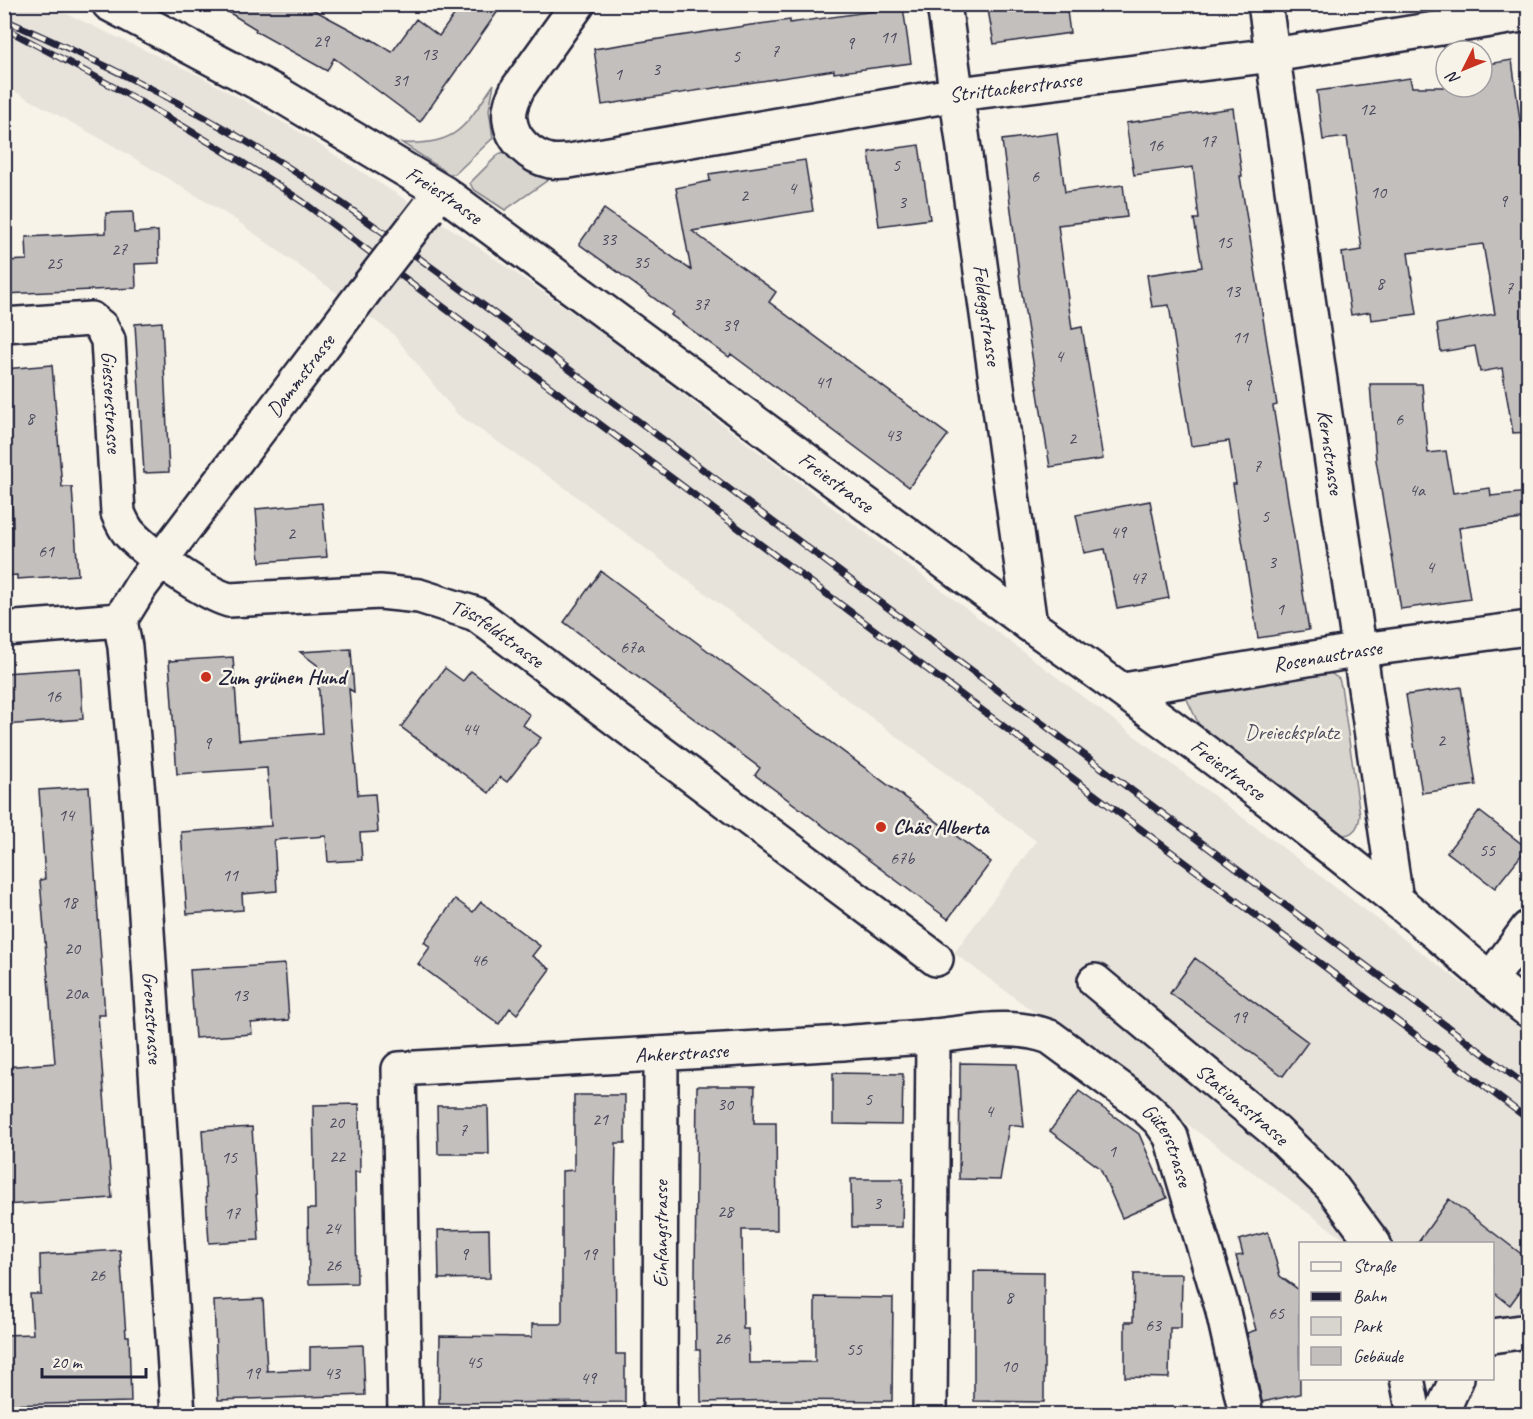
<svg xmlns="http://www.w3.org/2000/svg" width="1533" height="1419" viewBox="0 0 1533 1419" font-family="Caveat,sans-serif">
	<rect width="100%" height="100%" fill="#f7f3e8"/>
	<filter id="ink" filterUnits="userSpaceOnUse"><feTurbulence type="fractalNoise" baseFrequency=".0167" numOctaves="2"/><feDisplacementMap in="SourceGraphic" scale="12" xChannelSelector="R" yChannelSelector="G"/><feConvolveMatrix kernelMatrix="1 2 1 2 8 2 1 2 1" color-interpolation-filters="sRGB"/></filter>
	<g filter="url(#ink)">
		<!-- built -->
		<path fill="#e7e3db" d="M 4,5 L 48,5 L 200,76 L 293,128 L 464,237 L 600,332 L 1528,1033 L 1528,1318 L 1493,1321 L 1492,1244 L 1349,1243 L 954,953 L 1036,841 L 561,485 L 457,414 L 392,333 L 233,218 L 114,146 L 5,86 Z"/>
		<!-- green -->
		<path fill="#d8d5cf" stroke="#7d7c85" stroke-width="1.5" d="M 494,84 L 489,110 L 493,138 L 455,174 L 449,174 L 402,143 C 458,146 465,126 494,84 Z
			M 504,152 L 524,167 L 555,175 L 505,210 L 473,189 L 470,183 L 499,154 Z
			M 1329,672 L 1339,679 L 1341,686 L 1360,815 C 1359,829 1351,838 1336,834 L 1201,729 L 1185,695 Z"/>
		<!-- building -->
		<path fill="#c2bfbd" stroke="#22223b" stroke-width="1.5" d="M 215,4 L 303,4 L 370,40 L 371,39 L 392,52 L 416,19 L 439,36 L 462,4 L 503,4 L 420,122 L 334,58 L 327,71 L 255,31 L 256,29 Z
			M 987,4 L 1066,4 L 1070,33 L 994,44 Z
			M 903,7 L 911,63 L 834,73 L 834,70 L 602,105 L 594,49 L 751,25 L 790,20 L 790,23 Z
			M 1512,60 L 1528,181 L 1528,432 L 1513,433 L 1502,368 L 1480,372 L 1475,346 L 1441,352 L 1437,324 L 1495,314 L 1483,244 L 1408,253 L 1417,314 L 1371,320 L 1370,312 L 1351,315 L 1342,253 L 1362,250 L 1347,137 L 1323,140 L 1317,91 L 1410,78 L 1412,87 L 1482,87 L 1482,65 Z
			M 1233,108 L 1242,176 L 1240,176 L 1277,405 L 1273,406 L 1309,630 L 1258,638 L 1233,484 L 1236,484 L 1229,441 L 1191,446 L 1169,305 L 1152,307 L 1147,275 L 1202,267 L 1194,219 L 1199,219 L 1193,167 L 1134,175 L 1126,123 Z
			M 1057,133 L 1065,192 L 1123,185 L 1127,217 L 1058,225 L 1072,329 L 1082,327 L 1103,459 L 1050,467 L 1021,288 L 1002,140 Z
			M 919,145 L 930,219 L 879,226 L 869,152 Z
			M 805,160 L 813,211 L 692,231 L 776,292 L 769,302 L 948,435 L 909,487 L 731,354 L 729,357 L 671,315 L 673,312 L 579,244 L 604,209 L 691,270 L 676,188 L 710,181 L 709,174 Z
			M 133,212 L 134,233 L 158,231 L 159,263 L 135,264 L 136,288 L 4,294 L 4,261 L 27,260 L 26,237 L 106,233 L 106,213 Z
			M 162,322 L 169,472 L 144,473 L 135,324 Z
			M 52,365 L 62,487 L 72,487 L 78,575 L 17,579 L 17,575 L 4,576 L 4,527 L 13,527 L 11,472 L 4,472 L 4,369 Z
			M 1370,384 L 1422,384 L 1428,453 L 1446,451 L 1453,493 L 1490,488 L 1491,496 L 1528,492 L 1528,518 L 1459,528 L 1470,599 L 1401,609 L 1376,460 Z
			M 1150,501 L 1169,598 L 1117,608 L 1105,549 L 1084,553 L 1076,515 Z
			M 322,503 L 327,557 L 260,562 L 256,509 Z
			M 601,571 L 991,862 L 948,919 L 755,775 L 760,768 L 564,622 Z
			M 351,649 L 354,692 L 349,689 L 358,795 L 375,794 L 378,832 L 360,833 L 362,860 L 328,862 L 326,836 L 274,840 L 277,891 L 242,894 L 243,910 L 187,914 L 181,832 L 271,826 L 267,768 L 177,774 L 169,661 L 233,657 L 239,740 L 322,733 L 317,665 L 300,652 Z
			M 80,668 L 83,719 L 4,725 L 4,673 Z
			M 445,668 L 463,681 L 471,671 L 530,715 L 523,725 L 541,738 L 507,782 L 500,777 L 489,793 L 401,727 Z
			M 1461,687 L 1476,785 L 1422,793 L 1406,695 Z
			M 89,787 L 105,1015 L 98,1015 L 112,1198 L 4,1205 L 4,1067 L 55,1063 L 40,880 L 45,879 L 39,790 Z
			M 1479,811 L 1527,848 L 1495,888 L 1447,852 Z
			M 455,899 L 473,912 L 481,902 L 540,946 L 532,956 L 550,969 L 517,1014 L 510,1008 L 499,1024 L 418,964 L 430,947 L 424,942 Z
			M 1195,958 L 1308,1042 L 1283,1076 L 1170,993 Z
			M 285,964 L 289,1020 L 251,1023 L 252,1034 L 195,1038 L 190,970 Z
			M 960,1063 L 1017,1064 L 1024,1127 L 1009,1125 L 1000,1180 L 959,1179 Z
			M 833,1073 L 903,1074 L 902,1125 L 833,1124 Z
			M 697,1086 L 755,1086 L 754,1123 L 776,1123 L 777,1230 L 742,1230 L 743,1329 L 748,1329 L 749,1363 L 815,1362 L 815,1297 L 893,1298 L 892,1401 L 777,1400 L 701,1402 L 700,1350 L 696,1350 L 695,1277 Z
			M 1079,1091 L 1139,1134 L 1167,1198 L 1122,1218 L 1100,1168 L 1050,1131 Z
			M 574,1095 L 625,1095 L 625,1143 L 616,1143 L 615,1192 L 616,1354 L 625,1354 L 625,1402 L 439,1403 L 440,1336 L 532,1337 L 532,1324 L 562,1324 L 562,1171 L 574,1170 Z
			M 359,1104 L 360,1172 L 355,1172 L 357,1283 L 309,1284 L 308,1209 L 315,1209 L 313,1105 Z
			M 437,1106 L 488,1106 L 489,1154 L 438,1154 Z
			M 252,1127 L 259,1240 L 209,1243 L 202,1130 Z
			M 851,1179 L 903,1179 L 902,1227 L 852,1227 Z
			M 1449,1199 L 1528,1259 L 1528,1280 L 1510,1305 L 1492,1291 L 1492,1244 L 1417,1244 Z
			M 489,1229 L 490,1278 L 439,1279 L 438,1230 Z
			M 1268,1232 L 1280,1276 L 1299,1290 L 1300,1394 L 1262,1402 L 1247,1333 L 1256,1330 L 1236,1256 L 1243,1255 L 1239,1240 Z
			M 120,1250 L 126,1336 L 129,1336 L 131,1402 L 4,1405 L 4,1335 L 33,1334 L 30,1294 L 41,1294 L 40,1255 Z
			M 974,1271 L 1044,1272 L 1044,1402 L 974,1401 Z
			M 1134,1274 L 1182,1274 L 1181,1328 L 1170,1328 L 1169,1378 L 1125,1377 L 1125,1322 L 1133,1322 Z
			M 263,1299 L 267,1371 L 310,1369 L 310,1347 L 363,1345 L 365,1395 L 218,1400 L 214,1301 Z"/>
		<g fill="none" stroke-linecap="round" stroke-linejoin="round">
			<defs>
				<g id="minor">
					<path id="s1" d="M 109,4 L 277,93 L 444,193 L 1030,625 C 1155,712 1276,804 1395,899 C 1440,935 1482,975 1528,1010"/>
					<path id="s2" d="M 578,4 L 518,88 C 513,98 508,109 510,120 C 512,140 531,157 550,161 C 556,162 563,161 569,161 L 958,94 L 1273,55 L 1528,14"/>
					<path id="s3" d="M 944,4 L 1030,625"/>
					<path id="s4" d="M 1265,4 L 1396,900"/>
					<path id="s5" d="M 4,325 L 91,319 L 101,327 L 108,340 L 118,513 C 121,520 124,527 129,533 C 147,553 204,593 229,600 L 380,592 L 419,596 L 476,614 L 936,959"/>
					<path id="s6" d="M 120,620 L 125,647 L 139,806 L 178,1414"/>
					<path id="s7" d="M 120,620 L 141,586 L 363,293"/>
					<path d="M 4,629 L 120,620"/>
					<path id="s8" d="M 1124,690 L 1361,650 L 1528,628"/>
					<path d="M 1490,980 L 1528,928"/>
					<path id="s9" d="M 1095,981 L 1276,1132 L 1331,1186 L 1374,1244"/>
					<path d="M 1492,1336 L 1528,1331"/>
					<path d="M 1407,1378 L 1414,1414"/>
					<path id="s10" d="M 405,1414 L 399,1069 C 547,1059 695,1053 843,1043 C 873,1040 904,1039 934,1036 C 973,1032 1012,1023 1050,1037 L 1144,1106 L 1160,1121 L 1171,1137 L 1222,1307 L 1246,1414"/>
					<path id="s11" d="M 660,1414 L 661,1054"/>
					<path d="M 930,1414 L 933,1036"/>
					<path d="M 1441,1414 L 1457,1378"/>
				</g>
			</defs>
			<!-- minor casing -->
			<use href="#minor" stroke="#22223b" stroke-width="38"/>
			<!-- minor -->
			<use href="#minor" stroke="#f7f3e8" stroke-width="33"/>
			<defs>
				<path id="rail" d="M 7,21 C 102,62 195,108 283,164 C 361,214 435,270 510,325 L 1528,1087
					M 4,28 C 107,82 207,137 303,202 L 1528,1119"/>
			</defs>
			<!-- rail casing -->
			<use href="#rail" stroke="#22223b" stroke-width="7"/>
			<!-- rail -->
			<use href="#rail" stroke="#f7f3e8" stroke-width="4.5" stroke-dasharray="14" stroke-linecap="butt"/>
			<defs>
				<path id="minor-bridge" d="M 363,293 L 428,209"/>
			</defs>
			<!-- minor-bridge casing -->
			<use href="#minor-bridge" stroke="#22223b" stroke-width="38" stroke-linecap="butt"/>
			<!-- minor-bridge -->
			<use href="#minor-bridge" stroke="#f7f3e8" stroke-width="33"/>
		</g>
	</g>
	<!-- markers -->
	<g fill="#c8321e" stroke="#f7f3e8" stroke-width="2">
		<circle cx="206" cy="677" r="6"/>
		<circle cx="881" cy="827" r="6"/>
	</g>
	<g text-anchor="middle" stroke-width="5" stroke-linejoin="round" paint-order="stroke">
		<!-- number labels -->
		<g font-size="18" fill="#4a495c">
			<text x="888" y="43">11</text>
			<text x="321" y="47">29</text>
			<text x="850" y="49">9</text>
			<text x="775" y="57">7</text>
			<text x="429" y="60">13</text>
			<text x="736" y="62">5</text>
			<text x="656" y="75">3</text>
			<text x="618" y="80">1</text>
			<text x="400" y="86">31</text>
			<text x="1367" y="115">12</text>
			<text x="1208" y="147">17</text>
			<text x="1155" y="151">16</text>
			<text x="896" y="171">5</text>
			<text x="1035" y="182">6</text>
			<text x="792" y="194">4</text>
			<text x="1378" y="198">10</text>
			<text x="744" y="201">2</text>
			<text x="1503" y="207">9</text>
			<text x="902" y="208">3</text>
			<text x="608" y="245">33</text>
			<text x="1224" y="248">15</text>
			<text x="119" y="255">27</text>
			<text x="641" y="268">35</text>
			<text x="54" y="269">25</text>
			<text x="1380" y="289">8</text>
			<text x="1509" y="294">7</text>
			<text x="1232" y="297">13</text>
			<text x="701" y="310">37</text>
			<text x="730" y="331">39</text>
			<text x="1240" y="343">11</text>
			<text x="1059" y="362">4</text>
			<text x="823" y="388">41</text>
			<text x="1247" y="391">9</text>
			<text x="30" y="424">8</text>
			<text x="1399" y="425">6</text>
			<text x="893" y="441">43</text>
			<text x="1072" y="444">2</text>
			<text x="1257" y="472">7</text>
			<text x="1417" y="496">4a</text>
			<text x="1265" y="522">5</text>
			<text x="1118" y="538">49</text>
			<text x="291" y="539">2</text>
			<text x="46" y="557">61</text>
			<text x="1272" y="568">3</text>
			<text x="1430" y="573">4</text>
			<text x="1138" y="584">47</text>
			<text x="1280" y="615">1</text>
			<text x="632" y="653">67a</text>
			<text x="53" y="702">16</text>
			<text x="470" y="735">44</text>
			<text x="1441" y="746">2</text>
			<text x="207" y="749">9</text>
			<text x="66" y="821">14</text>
			<text x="1487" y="856">55</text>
			<text x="902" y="864">67b</text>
			<text x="230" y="881">11</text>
			<text x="69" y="908">18</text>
			<text x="72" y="954">20</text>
			<text x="479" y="966">46</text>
			<text x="76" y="999">20a</text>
			<text x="240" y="1001">13</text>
			<text x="1239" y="1023">19</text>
			<text x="868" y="1105">5</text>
			<text x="725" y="1110">30</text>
			<text x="989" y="1117">4</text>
			<text x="600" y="1125">21</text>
			<text x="336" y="1128">20</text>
			<text x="463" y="1136">7</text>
			<text x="1112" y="1157">1</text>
			<text x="337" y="1162">22</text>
			<text x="229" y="1163">15</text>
			<text x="877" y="1209">3</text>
			<text x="725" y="1217">28</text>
			<text x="232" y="1219">17</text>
			<text x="332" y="1234">24</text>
			<text x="464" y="1260">9</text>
			<text x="589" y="1260">19</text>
			<text x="333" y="1271">26</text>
			<text x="97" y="1281">26</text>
			<text x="1009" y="1303">8</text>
			<text x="1276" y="1319">65</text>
			<text x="1153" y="1331">63</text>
			<text x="722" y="1344">26</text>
			<text x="854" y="1355">55</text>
			<text x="474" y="1368">45</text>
			<text x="1009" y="1372">10</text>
			<text x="252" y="1379">19</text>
			<text x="332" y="1379">43</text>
			<text x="588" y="1384">49</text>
		</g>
		<!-- street labels -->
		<g font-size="21" fill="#22223b" stroke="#f7f3e8">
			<text dy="7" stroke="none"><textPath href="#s2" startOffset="669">Strittackerstrasse</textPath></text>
			<text dy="7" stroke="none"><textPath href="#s1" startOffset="386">Freiestrasse</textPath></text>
			<text dy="7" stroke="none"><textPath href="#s3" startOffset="314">Feldeggstrasse</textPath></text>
			<text dy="7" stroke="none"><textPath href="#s7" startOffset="304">Dammstrasse</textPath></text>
			<text dy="7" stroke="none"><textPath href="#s5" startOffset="177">Giesserstrasse</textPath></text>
			<text dy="7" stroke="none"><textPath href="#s4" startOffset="453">Kernstrasse</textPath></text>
			<text dy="7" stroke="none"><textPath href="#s1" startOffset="872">Freiestrasse</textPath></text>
			<text dy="7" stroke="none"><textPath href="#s5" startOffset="710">Tössfeldstrasse</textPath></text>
			<text dy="7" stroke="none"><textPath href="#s8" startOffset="206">Rosenaustrasse</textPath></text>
			<text dy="7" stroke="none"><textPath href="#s1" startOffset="1358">Freiestrasse</textPath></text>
			<text dy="7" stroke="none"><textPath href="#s6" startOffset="399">Grenzstrasse</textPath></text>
			<text dy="7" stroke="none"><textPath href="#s10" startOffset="628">Ankerstrasse</textPath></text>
			<text dy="7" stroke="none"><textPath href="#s9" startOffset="192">Stationsstrasse</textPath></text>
			<text dy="7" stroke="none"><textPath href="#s10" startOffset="1162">Güterstrasse</textPath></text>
			<text dy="7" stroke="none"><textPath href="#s11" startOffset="180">Einfangstrasse</textPath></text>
		</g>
		<!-- poi labels -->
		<g font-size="21" font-weight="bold" fill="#22223b" stroke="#f7f3e8" text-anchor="start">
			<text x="218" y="684">Zum grünen Hund</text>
			<text x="893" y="834">Chäs Alberta</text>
		</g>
		<!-- park labels -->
		<g font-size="21" fill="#504f60" stroke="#f7f3e8">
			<text x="1292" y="739">Dreiecksplatz</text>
		</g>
	</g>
	<!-- margin -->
	<rect width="1533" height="1419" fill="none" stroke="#f7f3e8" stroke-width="24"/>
	<rect x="12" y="12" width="1509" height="1395" fill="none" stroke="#22223b" stroke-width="2" filter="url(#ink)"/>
	<!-- legend -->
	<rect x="1299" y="1242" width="195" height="138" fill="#f7f3e8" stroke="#a29fa3" stroke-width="1.5"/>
	<rect x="1311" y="1262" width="30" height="9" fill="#f7f3e8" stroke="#a29fa3" stroke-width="1.5"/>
	<text x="1353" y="1272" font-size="18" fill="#22223b">Straße</text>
	<rect x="1311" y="1292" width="30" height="9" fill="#22223b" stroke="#a29fa3" stroke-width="1.5"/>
	<text x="1353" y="1302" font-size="18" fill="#22223b">Bahn</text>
	<rect x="1311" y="1317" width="30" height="18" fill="#d8d5cf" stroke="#a29fa3" stroke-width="1.5"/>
	<text x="1353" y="1332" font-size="18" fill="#22223b">Park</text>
	<rect x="1311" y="1347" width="30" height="18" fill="#c2bfbd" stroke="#a29fa3" stroke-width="1.5"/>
	<text x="1353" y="1362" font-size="18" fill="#22223b">Gebäude</text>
	<!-- north arrow -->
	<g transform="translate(1464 69) rotate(227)"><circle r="28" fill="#f7f3e8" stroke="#a29fa3" stroke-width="1.5"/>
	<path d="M0-4.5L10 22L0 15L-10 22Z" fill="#c8321e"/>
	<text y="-9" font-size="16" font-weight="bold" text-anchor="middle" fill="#22223b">N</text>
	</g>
	<!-- scale -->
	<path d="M42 1368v9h104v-9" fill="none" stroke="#22223b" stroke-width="3"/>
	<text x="51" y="1368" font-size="18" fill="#22223b" stroke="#f7f3e8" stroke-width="4.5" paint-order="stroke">20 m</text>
</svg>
